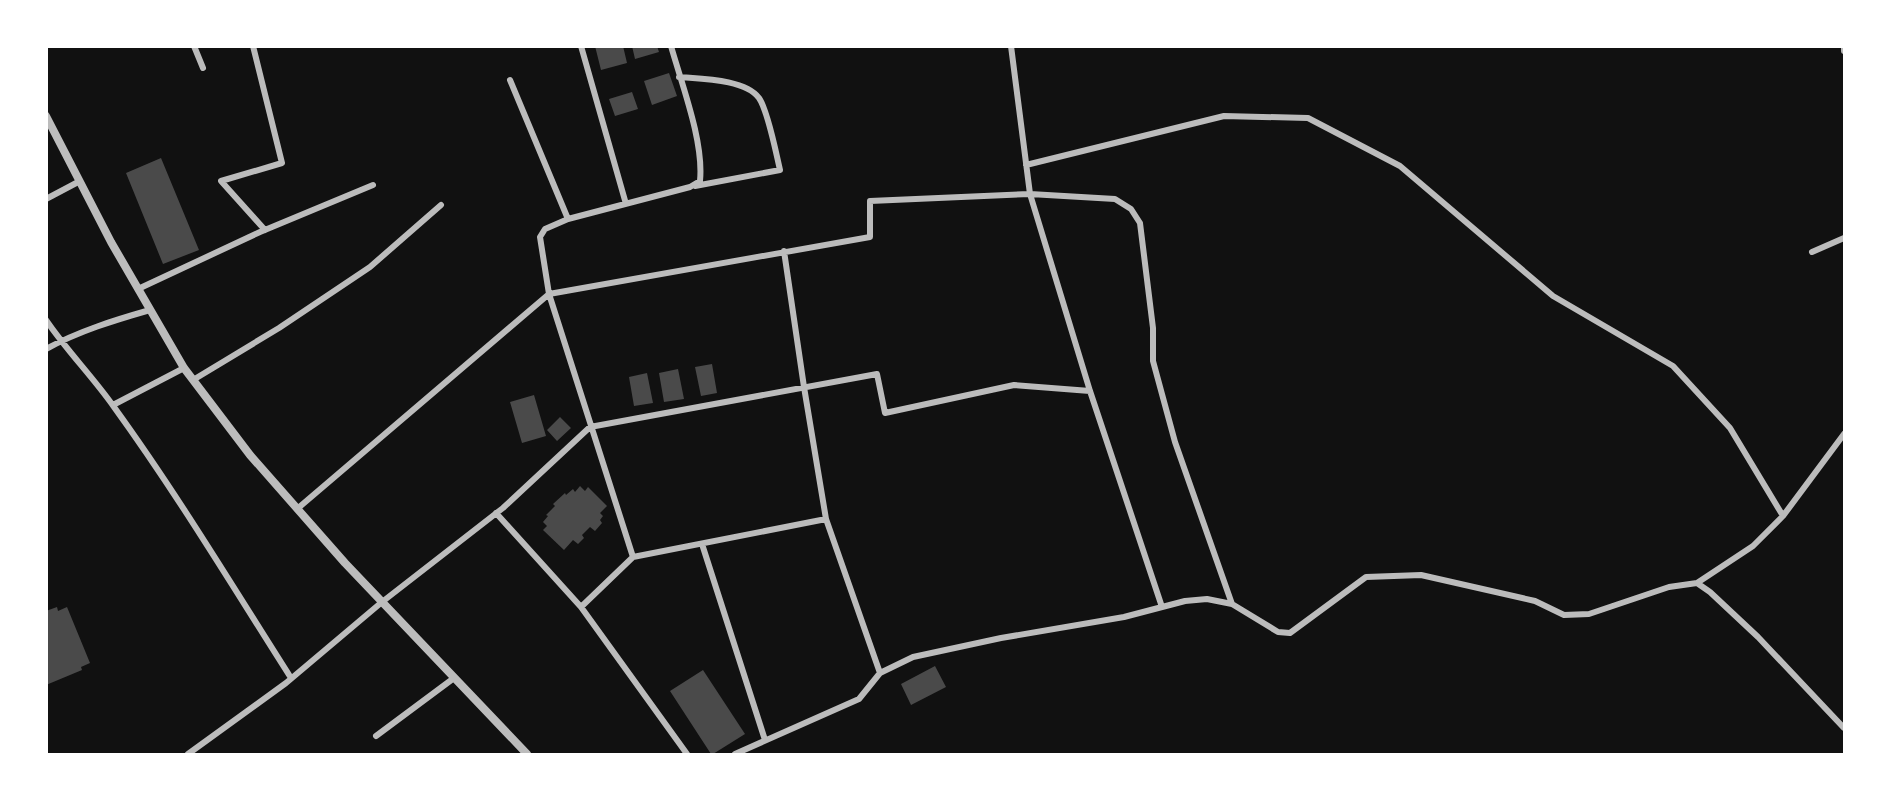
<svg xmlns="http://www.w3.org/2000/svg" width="1891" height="801" viewBox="0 0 1891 801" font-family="'Space Grotesk',sans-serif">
	<rect width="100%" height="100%" fill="#111"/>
	<!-- building -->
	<path fill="#4a4a4a" d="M 595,46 L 623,46 L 627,63 L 601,70 Z
		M 632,46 L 657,46 L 659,52 L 635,59 Z
		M 669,73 L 677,96 L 652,105 L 644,81 Z
		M 632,92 L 638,109 L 615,116 L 609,99 Z
		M 161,158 L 199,250 L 163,264 L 126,173 Z
		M 712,364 L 717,393 L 701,396 L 695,367 Z
		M 678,369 L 684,399 L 664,402 L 659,373 Z
		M 647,373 L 653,403 L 634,406 L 629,377 Z
		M 534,395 L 546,436 L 522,443 L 510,402 Z
		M 560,417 L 571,428 L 557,441 L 547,430 Z
		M 580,486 L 585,491 L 588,487 L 607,506 L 600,513 L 603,516 L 600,520 L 602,523 L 595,531 L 590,527 L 582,535 L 584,538 L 578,544 L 573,540 L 564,550 L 543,530 L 547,526 L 543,522 L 548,516 L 546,515 L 555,506 L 553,504 L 565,493 L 566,495 L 573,489 L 575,492 Z
		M 57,607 L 58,611 L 67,607 L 90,663 L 81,667 L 82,670 L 46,685 L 46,611 Z
		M 935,666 L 946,687 L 911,705 L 901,684 Z
		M 703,670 L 745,734 L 713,754 L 711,754 L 670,691 Z"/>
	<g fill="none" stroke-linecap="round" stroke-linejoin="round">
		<!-- minor -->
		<path stroke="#bcbcbc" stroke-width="6" d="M 194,46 L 203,68
			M 253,46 L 282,163 L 221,181 L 265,230
			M 581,46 L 626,204
			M 1011,46 L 1030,194 L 1090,391 L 1162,607
			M 1844,46 L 1844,51
			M 679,77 C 701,79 745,79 759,98 C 768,111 776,153 780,170 L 695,186
			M 510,80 L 568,219
			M 1026,165 L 1224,116 L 1308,118 L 1400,166 L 1553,296 L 1673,366 L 1730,428 L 1783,516
			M 46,199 L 80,181
			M 784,251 L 804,387 L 826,519 L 880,673
			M 1812,252 L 1844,238
			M 138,289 L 260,232 L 373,185
			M 46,320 C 67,351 93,377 114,407 C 177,494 233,587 291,678
			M 46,349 C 79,331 115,320 150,310
			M 193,380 L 279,328 L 370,267 L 441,205
			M 113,405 L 184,368
			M 297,509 L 549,294 L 870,237 L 870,201 L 1030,194 L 1115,199 L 1131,209 L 1140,223 L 1153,328 L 1153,361 L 1175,442 L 1232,604
			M 496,513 L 581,607 L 687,754
			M 702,544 L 765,740
			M 633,557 L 549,294 L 540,237 L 545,229 L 568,219 L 690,187 L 700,181 C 704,142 682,85 671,46
			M 1697,583 L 1753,546 L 1783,516 L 1844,434
			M 581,607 L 633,557 L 826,519
			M 376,736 L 454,678
			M 188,754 L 286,683 L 382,602 L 503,508 L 590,427 L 877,374 L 885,413 L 1014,385 L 1090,391
			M 735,754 L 859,699 L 880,673 L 913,657 L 1001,638 L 1124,617 L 1185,601 L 1207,599 L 1232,604 L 1278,632 L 1290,633 L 1366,577 L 1421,575 L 1535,601 L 1564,615 L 1589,614 L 1669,587 L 1697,583 L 1710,592 L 1758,637 L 1844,728"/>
		<!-- tertiary -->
		<path stroke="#bcbcbc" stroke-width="8" d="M 46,116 L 111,242 L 184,368 L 250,455 L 345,563 L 527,754"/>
	</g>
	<!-- border -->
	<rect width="1891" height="801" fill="none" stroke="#ffffff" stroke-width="96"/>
</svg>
